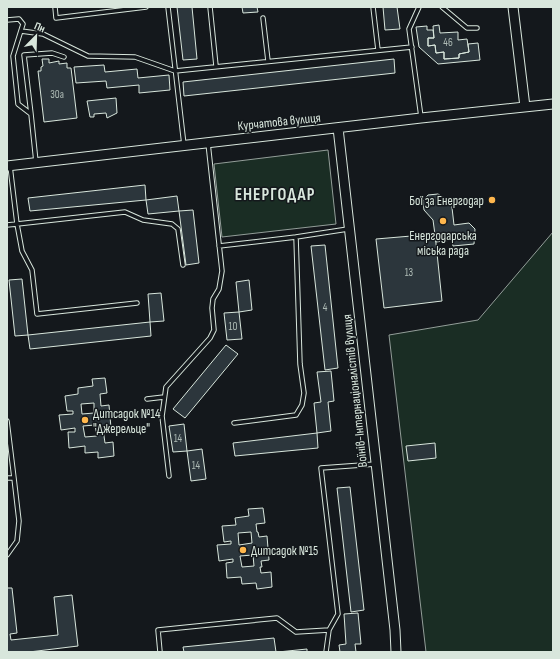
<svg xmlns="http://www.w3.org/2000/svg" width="560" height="659" viewBox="0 0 560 659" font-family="'Sofia Sans Condensed',sans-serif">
	<rect width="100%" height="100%" fill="#14181c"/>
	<!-- green -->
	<path fill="#1a2d24" stroke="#939e99" d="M 328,150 L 336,224 L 222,237 L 214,164 Z
		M 553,232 L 553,652 L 426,652 L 389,335 L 478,320 Z"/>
	<!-- building -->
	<path fill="#2c363c" stroke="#d8e6dc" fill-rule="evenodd" d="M 177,7 L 192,7 L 197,59 L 183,60 Z
		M 242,7 L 257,7 L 258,12 L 243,13 Z
		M 383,7 L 397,7 L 400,29 L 385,30 Z
		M 439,25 L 440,33 L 458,32 L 458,40 L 467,39 L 469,52 L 459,54 L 459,58 L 444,59 L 444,52 L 436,53 L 435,45 L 428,46 L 428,38 L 434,38 L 433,26 Z
		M 427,26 L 427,30 L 433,30 L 434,38 L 428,38 L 428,46 L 435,45 L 436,53 L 444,52 L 444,59 L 459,58 L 459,54 L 469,52 L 468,44 L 478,43 L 480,60 L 438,64 L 419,47 L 416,27 Z
		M 42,59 L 49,59 L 49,63 L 59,61 L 59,64 L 67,63 L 67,68 L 71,68 L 77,118 L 44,122 L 38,71 L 41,71 L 41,67 L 43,66 Z
		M 394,59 L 395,73 L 184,96 L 183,82 Z
		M 104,65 L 105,72 L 137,69 L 138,78 L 169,75 L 170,90 L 139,93 L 139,85 L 107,88 L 106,81 L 76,83 L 74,67 Z
		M 116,98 L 117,113 L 107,118 L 106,113 L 94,114 L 94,117 L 90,117 L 87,101 Z
		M 145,185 L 146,200 L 30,211 L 28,198 Z
		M 438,194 L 446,199 L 451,199 L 454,225 L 469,223 L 475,229 L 474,244 L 453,246 L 452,240 L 436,242 L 433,220 L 424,210 L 423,201 L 428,195 Z
		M 177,196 L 179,211 L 148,214 L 146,200 Z
		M 193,210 L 199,263 L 186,265 L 179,211 Z
		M 435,234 L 442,301 L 384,308 L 376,239 Z
		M 325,245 L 338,368 L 325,370 L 311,246 Z
		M 22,279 L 28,335 L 15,336 L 9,280 Z
		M 249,280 L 252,310 L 239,312 L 236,282 Z
		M 161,293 L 164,321 L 150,322 L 148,294 Z
		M 239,312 L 242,339 L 227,340 L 224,313 Z
		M 150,322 L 151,336 L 30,349 L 28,335 Z
		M 226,345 L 238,354 L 185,418 L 173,409 Z
		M 331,371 L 334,401 L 328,402 L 331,431 L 317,433 L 314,403 L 321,402 L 317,372 Z
		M 105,378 L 107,393 L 100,394 L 101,406 L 109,405 L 111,428 L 103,429 L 105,443 L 113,442 L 114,456 L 98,458 L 98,452 L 85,453 L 85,446 L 69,448 L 68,432 L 75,432 L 75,428 L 61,430 L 59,415 L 73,414 L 73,411 L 67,411 L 65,396 L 78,394 L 78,388 L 93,386 L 92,379 ZM 94,403 L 94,413 L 82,414 L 81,404 ZM 95,425 L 97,436 L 85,437 L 83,426 Z
		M 184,424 L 187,451 L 173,452 L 169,426 Z
		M 317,433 L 318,448 L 235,456 L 233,443 Z
		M 435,443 L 436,458 L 408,461 L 406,446 Z
		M 202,449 L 206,479 L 191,481 L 187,451 Z
		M 350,487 L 364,610 L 351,612 L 337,488 Z
		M 263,508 L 265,523 L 256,524 L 257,532 L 258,532 L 259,537 L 267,536 L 269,560 L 261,561 L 262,567 L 260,567 L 261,573 L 271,572 L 272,587 L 257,589 L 256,583 L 242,584 L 241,577 L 227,578 L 226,563 L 233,562 L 233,559 L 219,561 L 217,545 L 231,544 L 231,541 L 224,542 L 222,526 L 236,525 L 235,518 L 249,516 L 248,509 ZM 251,532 L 252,543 L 239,545 L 238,533 ZM 253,555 L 254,566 L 242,567 L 240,556 Z
		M 7,588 L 12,588 L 17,633 L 10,634 L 11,640 L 58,635 L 54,597 L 72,595 L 78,646 L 29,652 L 7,652 Z
		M 358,613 L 361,644 L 355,644 L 356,652 L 340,652 L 339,645 L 346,644 L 344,614 Z
		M 274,638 L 276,652 L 184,652 L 183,647 Z
		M 307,649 L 307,652 L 278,652 Z"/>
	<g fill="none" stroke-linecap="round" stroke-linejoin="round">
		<defs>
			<path id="service" d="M 55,7 L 56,18 L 146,7
				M 168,7 L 184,145
				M 210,7 L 216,66
				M 373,7 L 378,50
				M 419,7 L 409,29 L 421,117
				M 442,7 L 467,28 L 477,28
				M 263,18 L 268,61
				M 7,20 L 19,19 L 23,24 L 13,56 L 18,104 L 31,114 L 36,162
				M 21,31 L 43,34 L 88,56 L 135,57 L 175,71 L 412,47
				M 31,114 L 24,55 L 52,53 L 64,57
				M 7,225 L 17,224 L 10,166
				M 219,246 L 296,237
				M 137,303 L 37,314 L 32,270 L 22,251 L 17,224 L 125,212 L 143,220 L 172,224 L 178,229 L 183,265
				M 147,399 L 164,397
				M 7,421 L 14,478
				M 234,423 L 296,415 L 302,405 L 304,393 L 300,364 L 296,237 L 348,229
				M 169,476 L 162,416 L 166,387 L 210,338 L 214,330 L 212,308 L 213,299 L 219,289 L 222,271 L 208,143
				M 7,478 L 14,478 L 19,521 L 17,541 L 7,555
				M 160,652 L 158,630 L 277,618 L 296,632 L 329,630
				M 326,652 L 329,630 L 338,614 L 321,468 L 376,464"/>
			<path id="tertiary" d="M 513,7 L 525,107
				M 338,128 L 395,630 L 396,652
				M 7,166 L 421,118 L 553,104"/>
		</defs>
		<!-- service casing -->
		<use href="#service" stroke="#d8e6dc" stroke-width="5.5"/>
		<!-- tertiary casing -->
		<use href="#tertiary" stroke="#d8e6dc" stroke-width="11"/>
		<!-- service -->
		<use href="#service" stroke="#14181c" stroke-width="3.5"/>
		<!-- tertiary -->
		<use href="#tertiary" stroke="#14181c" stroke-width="9"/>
	</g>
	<!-- markers -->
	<g fill="#ffb74d" stroke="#14181c" stroke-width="1.5">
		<circle cx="492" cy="200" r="4"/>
		<circle cx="443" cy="221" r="4"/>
		<circle cx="85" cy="420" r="4"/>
		<circle cx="243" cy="550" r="4"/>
	</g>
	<g text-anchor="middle" stroke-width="3" stroke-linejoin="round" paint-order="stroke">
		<!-- number labels -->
		<g font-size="11" fill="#adbab4">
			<text x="448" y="46">46</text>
			<text x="57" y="98">30а</text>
			<text x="409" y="276">13</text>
			<text x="325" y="311">4</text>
			<text x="233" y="330">10</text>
			<text x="178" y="442">14</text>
			<text x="196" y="469">14</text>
		</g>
		<!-- street labels -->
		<g font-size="13" fill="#d8e6dc" stroke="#14181c">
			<text transform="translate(279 121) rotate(-6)" y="5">Курчатова вулиця</text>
			<text transform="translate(354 391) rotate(-96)" y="5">Воїнів-Інтернаціоналістів вулиця</text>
		</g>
		<!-- poi labels -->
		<g font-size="13" fill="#d8e6dc" stroke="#14181c" text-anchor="start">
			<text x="484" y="205" text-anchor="end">Бої за Енергодар</text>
			<text x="443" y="240" text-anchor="middle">Енергодарська<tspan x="443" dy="15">міська рада</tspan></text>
			<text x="93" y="418">Дитсадок №14<tspan x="93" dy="15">"Джерельце"</tspan></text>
			<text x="251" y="555">Дитсадок №15</text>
		</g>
		<!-- district labels -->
		<g font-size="17" font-weight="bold" letter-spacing="1" fill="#d8e6dc" stroke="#14181c">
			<text x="275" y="200">ЕНЕРГОДАР</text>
		</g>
	</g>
	<!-- border -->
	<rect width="560" height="659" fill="none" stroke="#d8e6dc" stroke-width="16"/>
	<!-- north arrow -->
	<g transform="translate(36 36) rotate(23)" stroke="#14181c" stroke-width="3" paint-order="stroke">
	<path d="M0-3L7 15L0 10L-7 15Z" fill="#d8e6dc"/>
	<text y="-6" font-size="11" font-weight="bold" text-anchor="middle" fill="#d8e6dc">Пн</text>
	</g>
</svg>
